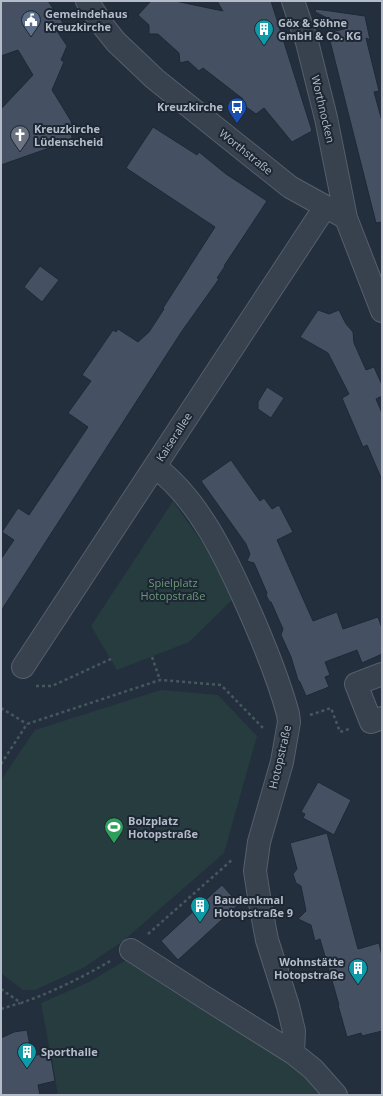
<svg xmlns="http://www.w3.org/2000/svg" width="383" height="1096" viewBox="0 0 383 1096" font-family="'Open Sans',sans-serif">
	<rect width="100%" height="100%" fill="#242f3e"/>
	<!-- green -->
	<path fill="#263c3f" d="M 173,501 L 211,555 L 232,600 L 189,642 L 117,670 L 91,626 Z
		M 161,690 L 218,695 L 257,736 L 224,853 L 123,941 L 83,968 L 35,990 L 23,990 L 1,973 L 1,780 L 35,730 Z
		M 128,959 L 272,1051 L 305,1076 L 324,1095 L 58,1095 L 41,1003 L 89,982 Z"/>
	<!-- building -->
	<path fill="#455162" stroke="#1f2835" d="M 1,1 L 48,1 L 63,23 L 55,28 L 67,46 L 61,60 L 64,62 L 52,90 L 71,121 L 72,140 L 1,165 L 1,109 L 33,75 L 18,50 L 1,56 Z
		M 151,1 L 175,1 L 223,11 L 217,1 L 271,1 L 312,131 L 292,142 L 264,108 L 256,114 L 239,102 L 243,99 L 203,68 L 199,71 L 188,61 L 180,63 L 179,53 L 158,34 L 149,34 L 149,25 L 138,15 Z
		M 316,9 L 365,16 L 370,40 L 366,38 L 379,91 L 374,92 L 382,121 L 382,222 L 376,223 L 328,33 L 348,28 L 315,12 Z
		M 153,127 L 197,155 L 199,152 L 226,174 L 267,201 L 224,266 L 225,266 L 217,278 L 219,279 L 182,331 L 1,611 L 1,559 L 14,540 L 2,532 L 18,508 L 29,515 L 88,427 L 68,413 L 91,381 L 82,375 L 113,330 L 116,332 L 118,329 L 138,342 L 149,332 L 164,309 L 163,308 L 215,227 L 126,168 Z
		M 40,266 L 59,280 L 42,302 L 24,287 Z
		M 318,310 L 329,314 L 339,310 L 346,324 L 353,332 L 354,343 L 366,370 L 374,367 L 382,385 L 382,396 L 376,399 L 382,413 L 382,480 L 367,445 L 363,447 L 342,398 L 349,394 L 328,353 L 300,337 Z
		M 267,387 L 284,398 L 271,418 L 258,409 L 258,402 Z
		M 231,460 L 260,501 L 264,498 L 272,509 L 279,505 L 293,532 L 277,540 L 313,621 L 337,612 L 343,629 L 378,617 L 382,628 L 382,654 L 362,663 L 357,650 L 325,662 L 330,675 L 325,677 L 329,687 L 306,696 L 300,682 L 298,680 L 291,657 L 281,635 L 283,629 L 271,602 L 269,601 L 266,595 L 267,593 L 254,563 L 247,561 L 250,554 L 246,544 L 201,481 Z
		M 318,782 L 351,800 L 334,835 L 303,818 L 305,814 L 301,812 Z
		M 327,833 L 358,949 L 379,943 L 382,956 L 382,1031 L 362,1036 L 361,1033 L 347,1037 L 338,1005 L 339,1005 L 320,939 L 315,941 L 311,925 L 298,919 L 306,911 L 301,886 L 296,883 L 293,874 L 297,869 L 290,843 Z
		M 222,885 L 239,904 L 178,960 L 161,941 Z
		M 27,1030 L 32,1056 L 50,1052 L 55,1081 L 38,1085 L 40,1095 L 1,1095 L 1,1038 L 14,1032 Z"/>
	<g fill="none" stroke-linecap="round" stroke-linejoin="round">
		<defs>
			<path id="street" d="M 87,1 L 104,27 L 116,42 L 155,79 L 290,187 L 346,218
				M 293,1 L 307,42 L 326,118 L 346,218 L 382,311
				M 155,467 C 198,498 226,558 247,605 C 263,641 278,677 288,714 L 289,722 L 282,762 L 259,842 L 255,871 L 260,903 L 267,940 L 288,1006 L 294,1031 L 293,1053
				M 23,667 L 325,207
				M 382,674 L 356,684 L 371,722 L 382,718
				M 131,950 L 204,997 L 293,1053 L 313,1069 L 336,1095"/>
		</defs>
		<!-- street casing -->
		<use href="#street" stroke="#565f6c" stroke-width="24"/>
		<!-- path -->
		<path stroke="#44595c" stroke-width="2.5" stroke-dasharray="3 3" stroke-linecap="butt" d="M 152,657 L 160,680
			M 36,686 L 52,686 L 111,659
			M 1,708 L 27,724
			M 310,715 L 331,708 L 340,732 L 349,729
			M 1,764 L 27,724 L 160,680 L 221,685 L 265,730
			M 148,934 L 233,859
			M 1,989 L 21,1003 C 53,992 83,977 112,960
			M 1,1009 L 20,1003"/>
		<!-- street -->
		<use href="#street" stroke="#38414e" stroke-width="22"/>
	</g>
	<!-- icons -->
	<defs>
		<symbol id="civic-pin" viewBox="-11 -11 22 30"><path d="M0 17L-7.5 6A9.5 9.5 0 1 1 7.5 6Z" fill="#5c6f8a" stroke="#1d2633"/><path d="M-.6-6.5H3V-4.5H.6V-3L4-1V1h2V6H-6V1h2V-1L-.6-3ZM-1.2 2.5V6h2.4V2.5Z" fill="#fff"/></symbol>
		<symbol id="building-pin" viewBox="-11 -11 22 30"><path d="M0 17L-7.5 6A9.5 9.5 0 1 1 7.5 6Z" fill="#0f9aa8" stroke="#1d2633"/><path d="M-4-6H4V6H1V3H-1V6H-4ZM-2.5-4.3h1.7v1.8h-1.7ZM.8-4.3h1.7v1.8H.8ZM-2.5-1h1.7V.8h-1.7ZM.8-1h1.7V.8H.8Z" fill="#fff"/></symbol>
		<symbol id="bus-pin" viewBox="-11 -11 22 30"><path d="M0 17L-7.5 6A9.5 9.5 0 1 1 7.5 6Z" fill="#1a4fb4" stroke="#1d2633"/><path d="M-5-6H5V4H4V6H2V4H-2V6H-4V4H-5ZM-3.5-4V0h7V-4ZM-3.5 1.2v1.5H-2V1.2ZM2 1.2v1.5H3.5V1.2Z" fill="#fff"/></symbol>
		<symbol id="church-pin" viewBox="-11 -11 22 30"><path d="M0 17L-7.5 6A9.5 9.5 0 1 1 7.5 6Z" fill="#6b7280" stroke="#1d2633"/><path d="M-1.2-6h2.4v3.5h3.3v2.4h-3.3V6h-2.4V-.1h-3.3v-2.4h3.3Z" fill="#fff"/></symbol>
		<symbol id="stadium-pin" viewBox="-11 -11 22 30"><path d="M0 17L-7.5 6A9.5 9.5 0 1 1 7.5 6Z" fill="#2e9e5b" stroke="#1d2633"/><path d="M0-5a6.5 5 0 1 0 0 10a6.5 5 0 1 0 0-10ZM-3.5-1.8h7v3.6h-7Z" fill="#fff"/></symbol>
	</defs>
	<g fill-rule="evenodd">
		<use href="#civic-pin" x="20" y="9" width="22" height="30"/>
		<use href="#building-pin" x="253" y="18" width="22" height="30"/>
		<use href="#bus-pin" x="226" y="96" width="22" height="30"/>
		<use href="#church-pin" x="9" y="124" width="22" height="30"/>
		<use href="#stadium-pin" x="103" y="816" width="22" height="30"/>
		<use href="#building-pin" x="189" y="895" width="22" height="30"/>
		<use href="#building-pin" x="347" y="957" width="22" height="30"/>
		<use href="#building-pin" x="16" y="1041" width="22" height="30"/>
	</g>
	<g text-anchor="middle" stroke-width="4" stroke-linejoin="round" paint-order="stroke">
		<!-- poi labels -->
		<g font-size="11" font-weight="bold" fill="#b4bcc9" stroke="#1d2633" text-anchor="start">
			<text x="45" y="18">Gemeindehaus<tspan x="45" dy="13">Kreuzkirche</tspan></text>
			<text x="278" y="27">Göx &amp; Söhne<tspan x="278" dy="13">GmbH &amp; Co. KG</tspan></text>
			<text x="223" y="111" text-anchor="end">Kreuzkirche</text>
			<text x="34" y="133">Kreuzkirche<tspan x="34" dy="13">Lüdenscheid</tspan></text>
			<text x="128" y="825">Bolzplatz<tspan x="128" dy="13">Hotopstraße</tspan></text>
			<text x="214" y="904">Baudenkmal<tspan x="214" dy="13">Hotopstraße 9</tspan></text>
			<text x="344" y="966" text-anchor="end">Wohnstätte<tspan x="344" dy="13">Hotopstraße</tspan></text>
			<text x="41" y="1056">Sporthalle</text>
		</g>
		<!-- street labels -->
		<g font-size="11" fill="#b4bcc9" stroke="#1d2633">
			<text transform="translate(323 109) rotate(77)" y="4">Worthnocken</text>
			<text transform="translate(246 152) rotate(39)" y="4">Worthstraße</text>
			<text transform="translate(174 437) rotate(-57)" y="4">Kaiserallee</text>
			<text transform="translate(280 757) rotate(-77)" y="4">Hotopstraße</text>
		</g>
		<!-- park labels -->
		<g font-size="11" fill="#6b9a76" stroke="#1d2633">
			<text x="173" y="587">Spielplatz<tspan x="173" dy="13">Hotopstraße</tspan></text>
		</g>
	</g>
	<!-- border -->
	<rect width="383" height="1096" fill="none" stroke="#b4bcc9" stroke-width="4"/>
</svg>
